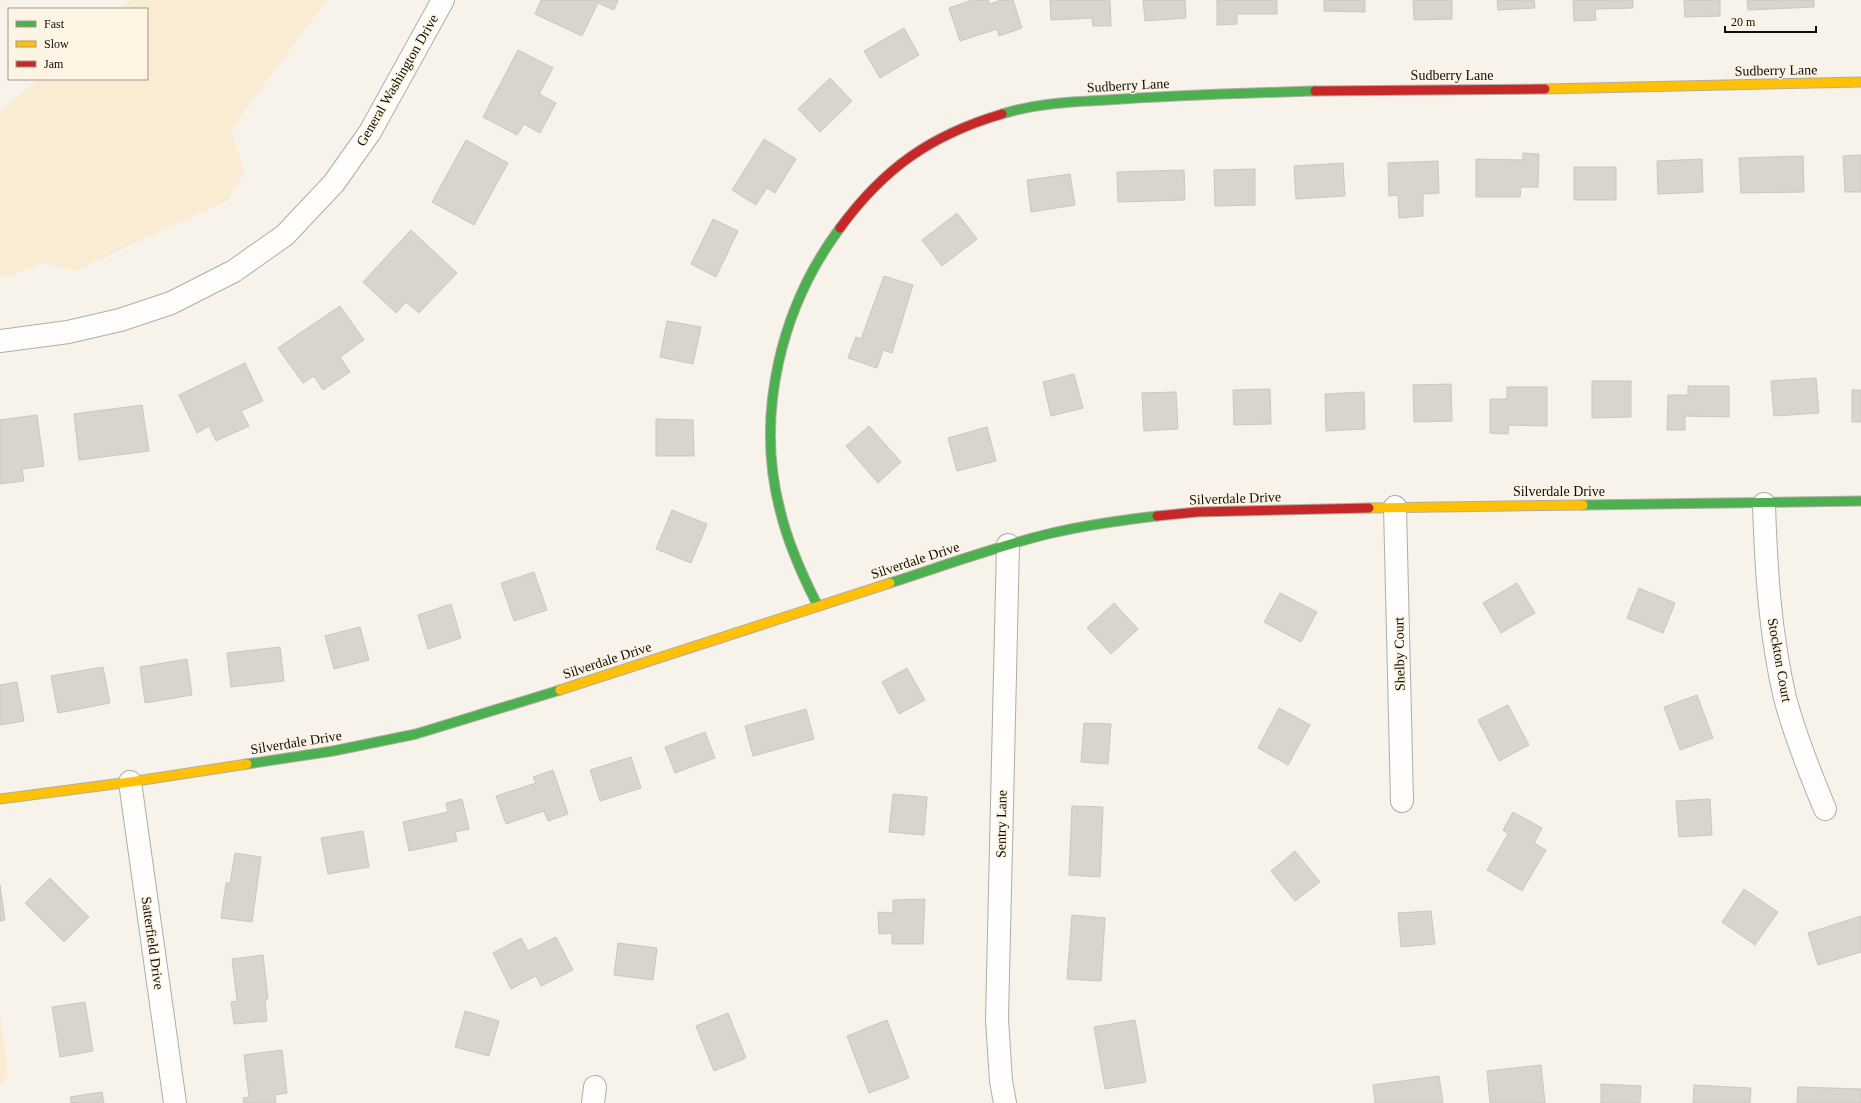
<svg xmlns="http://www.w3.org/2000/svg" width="1861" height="1103" viewBox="0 0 1861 1103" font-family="'Times New Roman',serif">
	<rect width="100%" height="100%" fill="#f8f3ea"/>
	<!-- green -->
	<path fill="#faebd3" d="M 131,0 L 327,0 L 231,129 L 244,172 L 228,200 L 75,271 L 42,263 L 9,276 L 0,278 L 0,112 L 38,79 L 147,79 L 147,9 L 121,9 Z
		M 0,1013 L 8,1075 L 0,1086 Z"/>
	<!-- building -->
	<path fill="#d9d4cc" stroke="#cbc7bf" d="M 541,0 L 618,0 L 614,10 L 598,3 L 582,36 L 535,14 Z
		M 972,0 L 988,0 L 990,4 L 1001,0 L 1013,0 L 1022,28 L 999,36 L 997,29 L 960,41 L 949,8 Z
		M 1050,0 L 1110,0 L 1111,26 L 1093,26 L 1092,18 L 1051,20 Z
		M 1143,0 L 1185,0 L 1186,18 L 1145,21 Z
		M 1217,0 L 1277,0 L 1277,14 L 1237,14 L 1237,24 L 1217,25 Z
		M 1324,0 L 1365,0 L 1365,12 L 1324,11 Z
		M 1413,0 L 1452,0 L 1452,19 L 1414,20 Z
		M 1497,0 L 1534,0 L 1535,8 L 1498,10 Z
		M 1573,0 L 1633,0 L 1633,8 L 1595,9 L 1596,20 L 1574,21 Z
		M 1684,0 L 1720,0 L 1720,16 L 1685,17 Z
		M 1747,0 L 1814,0 L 1814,7 L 1748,10 Z
		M 904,28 L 919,55 L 880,78 L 864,51 Z
		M 518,50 L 553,68 L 539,94 L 556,103 L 540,133 L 524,124 L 517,135 L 483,117 Z
		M 830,78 L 852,101 L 820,132 L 798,109 Z
		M 764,139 L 796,159 L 775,193 L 767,188 L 756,205 L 732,190 Z
		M 466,140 L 508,163 L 474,225 L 432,202 Z
		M 1523,153 L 1539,154 L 1538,187 L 1521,187 L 1520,197 L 1476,197 L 1476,159 L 1523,160 Z
		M 1861,155 L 1861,192 L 1845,192 L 1843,156 Z
		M 1803,156 L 1804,192 L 1741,193 L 1739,158 Z
		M 1702,159 L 1703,192 L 1658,194 L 1657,161 Z
		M 1438,161 L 1439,193 L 1423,194 L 1423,216 L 1399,218 L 1398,195 L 1389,196 L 1388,163 Z
		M 1343,163 L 1345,196 L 1296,199 L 1294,166 Z
		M 1574,167 L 1616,167 L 1616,200 L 1574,200 Z
		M 1255,169 L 1255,205 L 1215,206 L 1214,170 Z
		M 1184,170 L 1185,200 L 1118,202 L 1117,172 Z
		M 1070,174 L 1075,205 L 1031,212 L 1027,180 Z
		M 957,213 L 977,239 L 942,266 L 922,240 Z
		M 713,219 L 738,231 L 716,277 L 691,264 Z
		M 411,230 L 457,273 L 419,313 L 406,302 L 396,313 L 363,282 Z
		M 884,276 L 913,285 L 892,353 L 883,350 L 877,368 L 848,358 L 856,337 L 861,339 Z
		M 340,306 L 364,340 L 340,357 L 350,372 L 323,390 L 314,376 L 303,383 L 278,348 Z
		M 667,321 L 701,327 L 693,364 L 660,357 Z
		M 245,363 L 263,401 L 241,411 L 249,426 L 216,441 L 209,426 L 197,433 L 179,395 Z
		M 1074,374 L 1083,408 L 1051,416 L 1043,382 Z
		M 1816,378 L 1819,413 L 1774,416 L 1771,381 Z
		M 1592,381 L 1631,381 L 1631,417 L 1592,418 Z
		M 1451,384 L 1452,421 L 1414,422 L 1413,385 Z
		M 1688,386 L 1729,386 L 1729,417 L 1685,416 L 1685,430 L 1667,430 L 1668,395 L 1688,395 Z
		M 1507,387 L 1547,387 L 1547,426 L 1509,425 L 1508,434 L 1490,433 L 1490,399 L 1507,399 Z
		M 1270,389 L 1271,424 L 1234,425 L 1233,390 Z
		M 1852,390 L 1861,390 L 1861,422 L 1852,422 Z
		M 1176,392 L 1178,429 L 1144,431 L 1142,393 Z
		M 1364,392 L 1365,429 L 1326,431 L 1325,394 Z
		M 142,405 L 149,451 L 79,460 L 74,414 Z
		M 37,415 L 44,466 L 22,469 L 24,481 L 0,484 L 0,420 Z
		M 656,419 L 693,420 L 694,456 L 656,456 Z
		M 869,426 L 901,462 L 878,483 L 846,446 Z
		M 987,427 L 996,461 L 957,471 L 948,438 Z
		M 672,510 L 707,524 L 691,563 L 656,549 Z
		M 534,572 L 547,610 L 514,621 L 501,583 Z
		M 1517,583 L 1535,613 L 1501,633 L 1483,603 Z
		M 1639,588 L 1675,603 L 1663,633 L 1627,618 Z
		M 1280,593 L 1317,612 L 1301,642 L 1264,622 Z
		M 1114,603 L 1138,629 L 1111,654 L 1087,628 Z
		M 451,604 L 461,638 L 428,649 L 418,615 Z
		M 360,627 L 369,660 L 334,669 L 325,636 Z
		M 280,647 L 284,681 L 231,687 L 227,653 Z
		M 187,659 L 192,695 L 145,703 L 140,667 Z
		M 103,667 L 110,703 L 58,713 L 51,676 Z
		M 907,668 L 925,700 L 899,714 L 882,682 Z
		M 17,682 L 24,721 L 0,725 L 0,685 Z
		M 1697,695 L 1713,738 L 1680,750 L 1664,707 Z
		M 1508,705 L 1529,745 L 1499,761 L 1478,720 Z
		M 1279,708 L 1310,725 L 1288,765 L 1258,748 Z
		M 806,709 L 814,739 L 753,756 L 745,726 Z
		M 1084,723 L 1111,724 L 1108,764 L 1081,762 Z
		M 705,732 L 715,758 L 675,773 L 665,747 Z
		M 631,757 L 641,788 L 600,801 L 590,770 Z
		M 553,770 L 568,814 L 548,821 L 544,811 L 506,824 L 496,796 L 536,783 L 533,777 Z
		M 893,794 L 927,797 L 924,835 L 889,832 Z
		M 462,799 L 469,829 L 455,832 L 457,841 L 409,851 L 403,822 L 448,812 L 446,803 Z
		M 1710,799 L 1712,835 L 1679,837 L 1676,801 Z
		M 1072,806 L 1103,807 L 1100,877 L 1069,875 Z
		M 1513,812 L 1542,828 L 1534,843 L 1546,850 L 1522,891 L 1487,870 L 1508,834 L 1503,830 Z
		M 363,831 L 369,867 L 328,874 L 321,838 Z
		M 1295,851 L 1320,882 L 1295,901 L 1271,871 Z
		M 235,853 L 261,857 L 252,922 L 221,918 L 226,883 L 230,883 Z
		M 50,878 L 89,917 L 64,942 L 25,903 Z
		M 0,885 L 5,920 L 0,921 Z
		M 1744,889 L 1778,912 L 1755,945 L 1722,922 Z
		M 925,899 L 923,944 L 892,944 L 892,933 L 879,934 L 878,912 L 893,913 L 893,900 Z
		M 1431,911 L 1435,944 L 1401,947 L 1398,913 Z
		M 1072,915 L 1105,918 L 1101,981 L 1067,979 Z
		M 1861,916 L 1861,952 L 1818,965 L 1808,933 Z
		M 556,937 L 573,970 L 541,986 L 536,976 L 511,989 L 493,953 L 521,938 L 528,951 Z
		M 618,943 L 657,948 L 653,980 L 614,975 Z
		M 263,955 L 268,999 L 265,999 L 267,1021 L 234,1024 L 231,1002 L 237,1001 L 232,959 Z
		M 85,1002 L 93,1051 L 60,1057 L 52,1007 Z
		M 465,1011 L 499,1021 L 489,1056 L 455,1047 Z
		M 728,1013 L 746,1058 L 714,1071 L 696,1026 Z
		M 887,1020 L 909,1078 L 869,1093 L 847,1036 Z
		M 1135,1020 L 1146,1082 L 1105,1089 L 1094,1027 Z
		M 282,1050 L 287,1093 L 275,1095 L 276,1103 L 244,1103 L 243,1098 L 249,1097 L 244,1055 Z
		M 1541,1065 L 1545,1103 L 1490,1103 L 1487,1071 Z
		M 1439,1076 L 1443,1103 L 1375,1103 L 1373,1085 Z
		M 1601,1084 L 1641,1086 L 1640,1103 L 1601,1103 Z
		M 1694,1085 L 1751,1088 L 1750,1103 L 1693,1103 Z
		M 1798,1087 L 1861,1089 L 1861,1103 L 1797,1103 Z
		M 102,1092 L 104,1103 L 71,1103 L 70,1097 Z"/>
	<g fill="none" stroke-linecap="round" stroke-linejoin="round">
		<defs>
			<path id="street" d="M 0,341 L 68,332 L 120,320 L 171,303 L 234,271 L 285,235 L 334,183 L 370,132 L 443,0
				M 1764,504 C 1766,569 1770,634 1785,698 C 1795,736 1810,773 1825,809
				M 1395,507 L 1402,801
				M 130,782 L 175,1103
				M 593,1103 L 595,1087
				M 1005,1103 L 1001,1081 L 997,1019 L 1008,545"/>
			<path id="fast" d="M 1002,114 C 1036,103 1072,102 1107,100 C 1176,95 1246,93 1315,91
				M 1583,505 L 1861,501
				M 890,583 C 943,566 997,546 1052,533 C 1087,525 1122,520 1157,516
				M 818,606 C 802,575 788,544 780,510 C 755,414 781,307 840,228
				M 247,764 L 333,751 L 416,734 L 560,690"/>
			<path id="slow" d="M 1545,89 L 1861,82
				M 1369,508 L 1583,505
				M 560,690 L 890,583
				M 0,799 L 130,782 L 247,764"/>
			<path id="jam" d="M 1315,91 L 1545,89
				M 840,228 C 884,168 931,135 1002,114
				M 1157,516 L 1197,512 L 1369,508"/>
		</defs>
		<!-- street casing -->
		<use href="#street" stroke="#b1ada5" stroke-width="24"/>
		<!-- fast casing -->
		<use href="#fast" stroke="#b1ada5" stroke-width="11"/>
		<!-- slow casing -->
		<use href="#slow" stroke="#b1ada5" stroke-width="11"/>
		<!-- jam casing -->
		<use href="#jam" stroke="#b1ada5" stroke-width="11"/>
		<!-- street -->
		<use href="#street" stroke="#fefdfc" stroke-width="22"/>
		<!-- fast -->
		<use href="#fast" stroke="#4caf50" stroke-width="9"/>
		<!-- slow -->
		<use href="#slow" stroke="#ffc107" stroke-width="9"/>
		<!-- jam -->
		<use href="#jam" stroke="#c62828" stroke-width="9"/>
	</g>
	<g text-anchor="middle" stroke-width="3" stroke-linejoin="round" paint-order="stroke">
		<!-- street labels -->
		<g font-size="14" fill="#100c06" stroke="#fef4e4">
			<text transform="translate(1776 70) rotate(-1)" y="5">Sudberry Lane</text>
			<text x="1452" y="80">Sudberry Lane</text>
			<text transform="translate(397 80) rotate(-60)" y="5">General Washington Drive</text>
			<text transform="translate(1128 85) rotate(-3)" y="5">Sudberry Lane</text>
			<text x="1559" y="496">Silverdale Drive</text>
			<text transform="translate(1235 498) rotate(-2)" y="5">Silverdale Drive</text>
			<text transform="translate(915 560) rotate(-18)" y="5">Silverdale Drive</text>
			<text transform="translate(1399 654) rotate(-91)" y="5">Shelby Court</text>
			<text transform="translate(607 660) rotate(-18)" y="5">Silverdale Drive</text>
			<text transform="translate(1780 660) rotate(80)" y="5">Stockton Court</text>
			<text transform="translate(296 742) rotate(-9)" y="5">Silverdale Drive</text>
			<text transform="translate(1001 824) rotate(-89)" y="5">Sentry Lane</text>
			<text transform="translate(153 943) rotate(82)" y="5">Satterfield Drive</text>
		</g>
	</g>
	<!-- legend -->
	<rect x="8" y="8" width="140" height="72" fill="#fef4e4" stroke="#9f978b"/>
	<rect x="16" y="21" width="20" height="6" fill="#4caf50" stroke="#9f978b"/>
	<text x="44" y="28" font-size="12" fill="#100c06">Fast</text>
	<rect x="16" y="41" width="20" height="6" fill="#ffc107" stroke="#9f978b"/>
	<text x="44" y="48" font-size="12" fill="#100c06">Slow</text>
	<rect x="16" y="61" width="20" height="6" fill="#c62828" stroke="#9f978b"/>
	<text x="44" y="68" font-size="12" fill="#100c06">Jam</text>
	<!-- scale -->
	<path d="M1725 26v6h91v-6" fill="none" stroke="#100c06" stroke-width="2"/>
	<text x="1731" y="26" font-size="12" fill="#100c06" stroke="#fef4e4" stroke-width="3" paint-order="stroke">20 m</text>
</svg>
